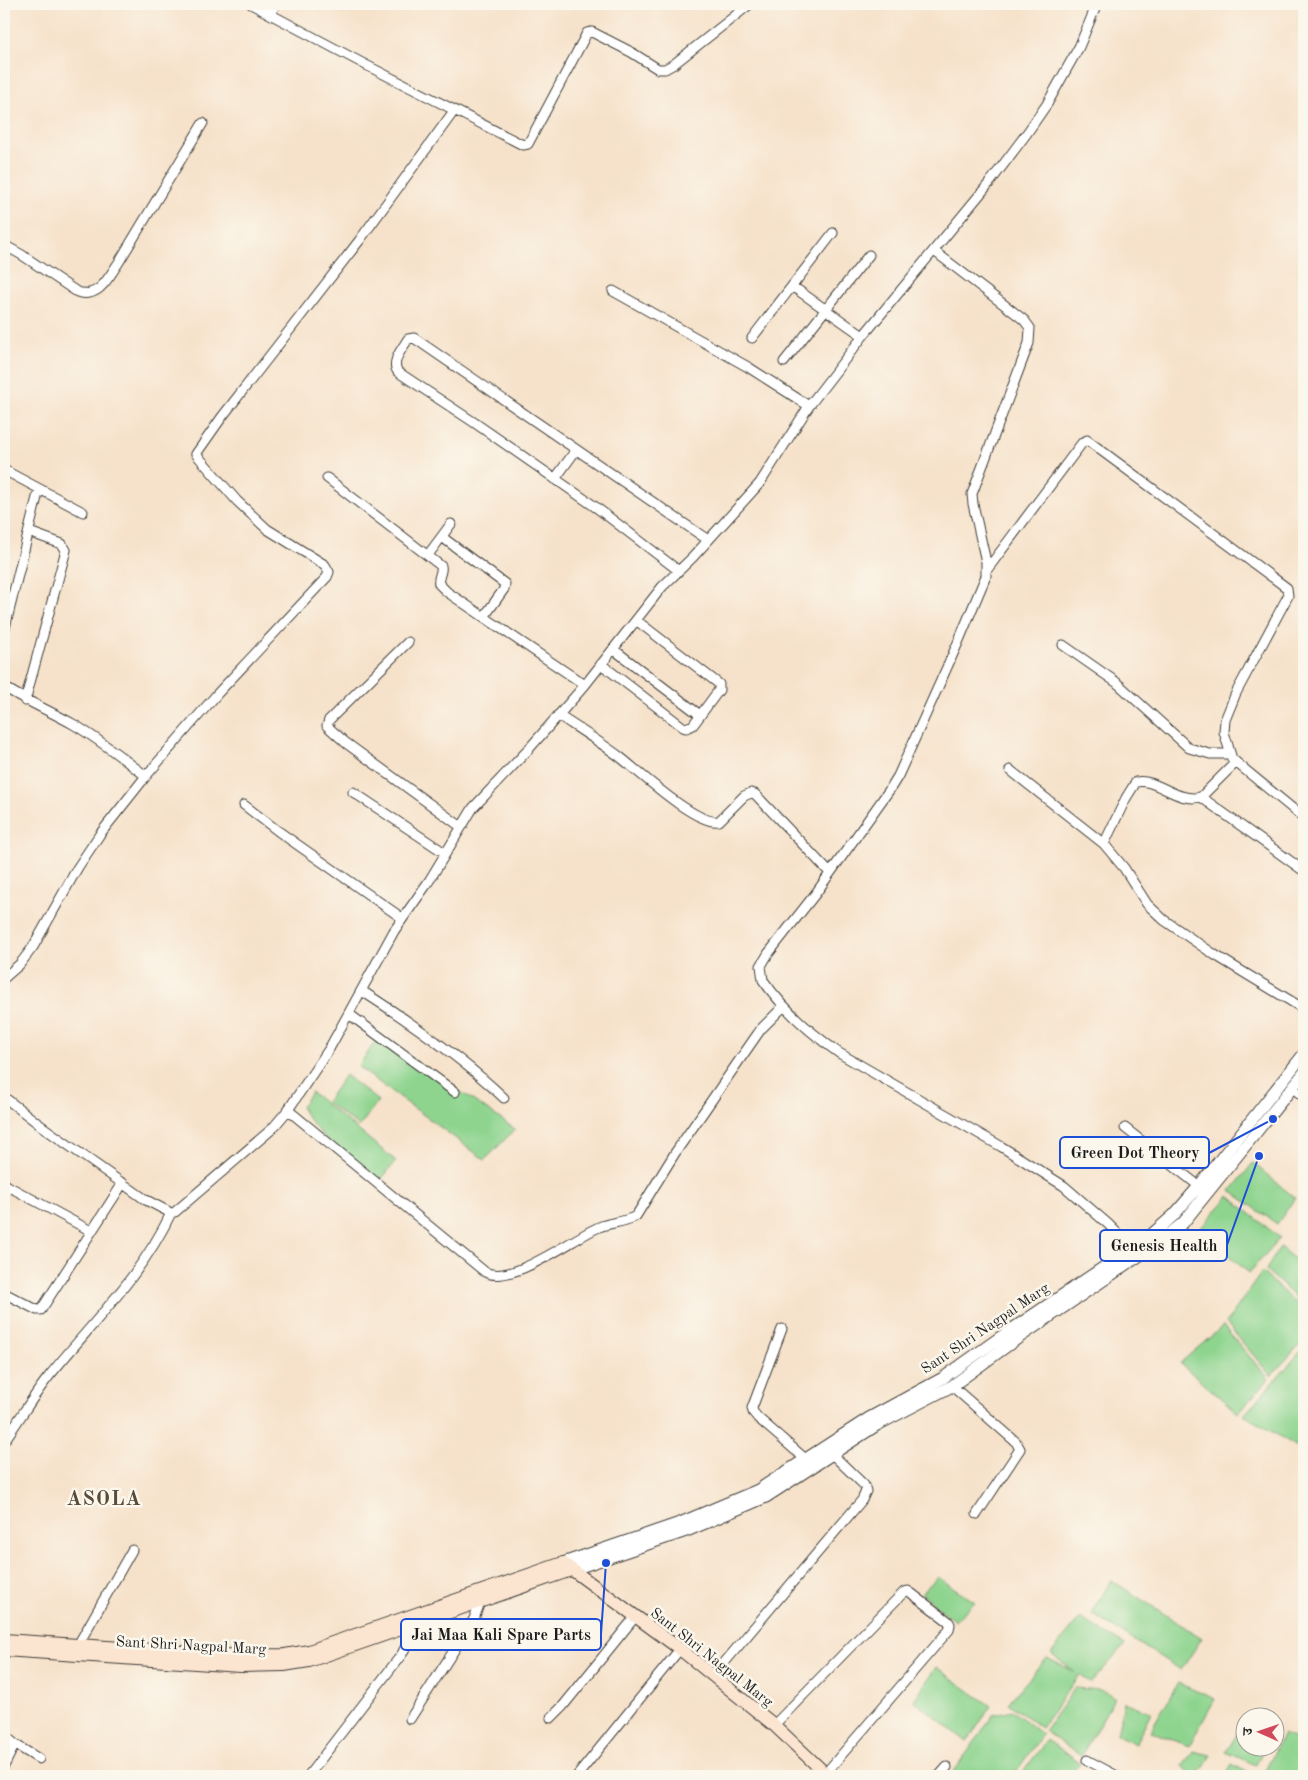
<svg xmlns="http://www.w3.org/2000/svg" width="1308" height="1780" viewBox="0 0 1308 1780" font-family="'Old Standard TT','Noto Serif Devanagari',serif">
	<rect width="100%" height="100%" fill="#fbf7ec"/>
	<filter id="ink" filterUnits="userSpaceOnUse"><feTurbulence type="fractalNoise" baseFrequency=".02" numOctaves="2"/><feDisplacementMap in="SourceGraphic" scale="10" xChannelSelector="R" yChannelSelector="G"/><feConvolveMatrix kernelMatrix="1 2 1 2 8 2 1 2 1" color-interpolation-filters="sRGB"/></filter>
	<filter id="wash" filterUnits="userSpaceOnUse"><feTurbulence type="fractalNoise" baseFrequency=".0096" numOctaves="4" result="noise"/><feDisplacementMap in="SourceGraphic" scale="20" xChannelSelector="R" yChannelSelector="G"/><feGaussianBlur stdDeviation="1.12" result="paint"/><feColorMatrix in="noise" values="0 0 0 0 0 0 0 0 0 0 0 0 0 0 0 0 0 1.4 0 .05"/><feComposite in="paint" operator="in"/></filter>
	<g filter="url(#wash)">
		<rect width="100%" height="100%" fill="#f6e2ca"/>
		<!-- green -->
		<path fill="#8ed48f" stroke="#557856" d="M 379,1036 L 515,1129 L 485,1160 L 358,1067 Z
			M 345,1075 L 378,1101 L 359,1127 L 326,1102 Z
			M 311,1092 L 396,1161 L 379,1182 C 352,1159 318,1139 301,1107 Z
			M 1253,1163 L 1295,1198 L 1277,1224 L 1231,1191 Z
			M 1229,1196 L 1280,1238 L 1249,1273 L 1199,1230 Z
			M 1280,1247 L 1304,1267 L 1304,1305 L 1266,1270 Z
			M 1262,1272 L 1304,1311 L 1304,1340 L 1271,1376 L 1226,1323 Z
			M 1223,1326 L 1269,1379 L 1238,1413 L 1180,1363 Z
			M 1304,1348 L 1304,1451 L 1244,1415 Z
			M 938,1577 L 975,1602 L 955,1621 L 921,1593 Z
			M 1111,1580 L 1202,1638 L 1181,1670 L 1092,1614 Z
			M 1080,1618 L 1125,1645 L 1091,1683 L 1079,1675 L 1041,1728 L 1008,1703 L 1047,1658 L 1075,1672 L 1051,1654 Z
			M 936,1667 L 991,1706 L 967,1742 L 914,1700 Z
			M 1178,1683 L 1215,1699 L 1189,1746 L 1150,1731 Z
			M 1075,1688 L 1101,1690 L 1115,1697 L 1081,1756 L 1044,1731 Z
			M 1124,1702 L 1151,1712 L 1135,1744 L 1117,1734 Z
			M 1012,1710 L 1042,1735 L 1013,1776 L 951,1776 L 993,1715 Z
			M 1245,1721 L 1246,1748 L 1264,1748 L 1256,1765 L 1226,1752 Z
			M 1283,1734 L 1304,1742 L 1304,1776 L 1272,1776 L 1264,1773 Z
			M 1047,1740 L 1080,1763 L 1069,1776 L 1020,1776 Z
			M 1193,1751 L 1211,1755 L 1198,1776 L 1193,1776 L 1183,1766 Z
			M 1232,1764 L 1254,1776 L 1225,1776 Z"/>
	</g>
	<g filter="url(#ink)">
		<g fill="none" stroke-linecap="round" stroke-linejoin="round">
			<defs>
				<path id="minor" d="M 251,4 L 364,64 L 523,145 L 528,144 L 587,33 L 592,32 L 631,52 L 658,69 L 665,69 L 674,64 L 750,4
					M 270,14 L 276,4
					M 4,245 L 22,255 L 77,292 C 99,299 108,278 119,262 L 203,123
					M 934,251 L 1024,320 L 1030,328 L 1029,343 L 972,494 L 973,504 L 986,562 L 986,576 L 957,645 L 898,776 L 890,789 L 816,893 L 768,954 L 761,966 L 763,980 C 784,1010 809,1032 839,1053 L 1002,1147 L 1064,1186 L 1108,1224 L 1118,1234 L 1132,1255
					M 792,286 L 863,336
					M 613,291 L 748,367 L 809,406
					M 752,338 L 833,233
					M 784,362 L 869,255
					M 4,470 L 83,512
					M 327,478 L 441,566 C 443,572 437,577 439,584 L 447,592 L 585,685
					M 555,479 L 576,450
					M 442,537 L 505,584 L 504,589 L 484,617
					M 428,555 L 451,524
					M 679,571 L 597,508 L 475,423 L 398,372 C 390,362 403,348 408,339 L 414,338 L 708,540
					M 986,571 L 1082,443 L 1087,440 L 1287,588 L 1288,596 L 1236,693 L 1225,720 L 1224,732 L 1232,759 L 1304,818
					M 4,632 L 39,489
					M 408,642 L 329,720 L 327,726 L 346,743 L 460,826
					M 1063,645 L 1116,682 L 1189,748 L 1210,754 L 1230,754
					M 613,649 L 700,715
					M 601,664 L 683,727 L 686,728 L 693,725 L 719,690 L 719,684 L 636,620
					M 4,687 C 26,701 50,711 73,724 C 99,739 122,758 146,776
					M 25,701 L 66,550 L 62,544 L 29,532
					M 558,715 C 579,729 600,742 620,757 C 638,771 697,826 719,821 L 744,796 L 751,793 L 755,794 L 830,873
					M 1010,770 L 1104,844 L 1124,868 L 1147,904 L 1164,920 L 1215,955 L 1304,1009
					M 353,792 L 445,853
					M 1201,797 L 1304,871
					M 244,805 L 278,831 L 402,918
					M 1104,844 L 1126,798 L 1136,782 C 1158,778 1176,803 1201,797 L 1236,762
					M 4,978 L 20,964 L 33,947 L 78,867 L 100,834 L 146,776 L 218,693 L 327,577 L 329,572 L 325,565 L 267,529 L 237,501 L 196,454 L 222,417 L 359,241 L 454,111
					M 362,991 C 412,1023 461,1057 504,1098
					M 783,1007 L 761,1029 L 675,1153 L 636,1216 C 624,1223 611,1222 599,1227 C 573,1238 512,1286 485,1272 L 288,1110 L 329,1049 L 394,931 L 429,881 L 473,808 L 527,751 L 585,685 L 662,587 L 693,557 L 760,483 L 809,406 L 863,336 L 991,181 L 1027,133 L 1047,104 L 1079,47 L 1097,4
					M 349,1014 L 455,1092
					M 1293,1088 L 1304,1097
					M 4,1097 L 40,1125 L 146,1200 L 171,1213
					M 1125,1128 L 1199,1186
					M 4,1184 L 91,1231
					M 4,1293 L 37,1310 L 41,1310 L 123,1183
					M 782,1329 L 752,1408 L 753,1412 L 758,1418 L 810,1463
					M 952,1386 L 1016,1442 L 1020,1449 L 977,1514
					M 4,1441 C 20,1419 33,1396 50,1375 C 93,1322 142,1275 171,1213 L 175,1212 L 272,1129 L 288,1110
					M 78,1645 L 132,1550
					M 713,1676 L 862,1500 L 866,1491 L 864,1485 L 832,1454
					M 551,1718 L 563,1706 L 635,1617
					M 410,1719 L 474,1619 L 480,1602
					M 774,1725 L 904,1592 L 908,1591 L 911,1593 L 948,1621 L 950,1624 L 949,1630 L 825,1774
					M 4,1735 L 16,1745
					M 1087,1760 L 1117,1776
					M 4,1766 L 13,1748 L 16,1745 L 39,1759
					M 308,1776 L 402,1654 L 408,1642 L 409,1627
					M 577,1776 L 680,1649
					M 939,1776 L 947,1767"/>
				<path id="tertiary" d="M 563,1563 L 680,1523 L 758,1490 L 869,1418 L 943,1378 L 1002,1336 L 1150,1236 L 1174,1215 L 1199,1186 L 1304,1054
					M 571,1570 L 689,1530 L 766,1497 L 877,1425 L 952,1386 L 1011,1343 L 1158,1243 L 1183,1223 L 1304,1073"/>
				<path id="secondary" d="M 4,1640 L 240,1656 L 285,1655 L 309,1651 L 563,1563 L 680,1649 L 774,1725 L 828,1776
					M 4,1650 L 240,1666 L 284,1665 L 309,1661 L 571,1570"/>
			</defs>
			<!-- minor casing -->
			<use href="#minor" stroke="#3d3a36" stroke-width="11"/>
			<!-- tertiary casing -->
			<use href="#tertiary" stroke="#3d3a36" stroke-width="13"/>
			<!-- secondary casing -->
			<use href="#secondary" stroke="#3d3a36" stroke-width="14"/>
			<!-- minor -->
			<use href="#minor" stroke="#fff" stroke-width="9"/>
			<!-- tertiary -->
			<use href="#tertiary" stroke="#fff" stroke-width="11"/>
			<!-- secondary -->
			<use href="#secondary" stroke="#fce5d0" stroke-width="12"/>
		</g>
	</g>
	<g text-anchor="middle" stroke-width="5" stroke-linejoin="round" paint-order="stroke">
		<!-- street labels -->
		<g font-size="15" fill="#1c1c1c" stroke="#fbf7ec">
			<text transform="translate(985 1328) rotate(-34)" y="5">Sant Shri Nagpal Marg</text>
			<text transform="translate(191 1645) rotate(3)" y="5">Sant Shri Nagpal Marg</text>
			<text transform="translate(712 1657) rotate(38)" y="5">Sant Shri Nagpal Marg</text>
		</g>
		<!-- district labels -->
		<g font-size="20" font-weight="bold" letter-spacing="1" fill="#5a4b38" stroke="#fbf7ec">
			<text x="104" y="1505">ASOLA</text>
		</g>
	</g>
	<!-- callouts -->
	<path fill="none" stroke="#1d4ed8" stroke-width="2" d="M1273 1119L1209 1153M1259 1156L1227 1245M606 1563L601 1634"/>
	<g fill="#1d4ed8" stroke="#fbf7ec" stroke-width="2">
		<circle cx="1273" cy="1119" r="5"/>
		<circle cx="1259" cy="1156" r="5"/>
		<circle cx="606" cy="1563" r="5"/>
	</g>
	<g fill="#fbf7ec" stroke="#1d4ed8" stroke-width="2">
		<rect x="1060" y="1137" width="149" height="31" rx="5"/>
		<rect x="1100" y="1230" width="127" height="31" rx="5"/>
		<rect x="401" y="1619" width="200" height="31" rx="5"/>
	</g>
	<g font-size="16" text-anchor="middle" font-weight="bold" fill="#1c1c1c">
		<text x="1135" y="1158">Green Dot Theory</text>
		<text x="1164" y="1251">Genesis Health</text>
		<text x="501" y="1640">Jai Maa Kali Spare Parts</text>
	</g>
	<!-- margin -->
	<rect width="1308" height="1780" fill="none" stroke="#fbf7ec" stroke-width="20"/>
	<!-- north arrow -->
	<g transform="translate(1260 1732) rotate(272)"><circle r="24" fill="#fbf7ec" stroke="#a29f99"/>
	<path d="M0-4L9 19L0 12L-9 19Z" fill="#d1495b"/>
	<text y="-8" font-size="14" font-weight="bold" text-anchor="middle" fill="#1c1c1c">उ</text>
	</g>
</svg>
